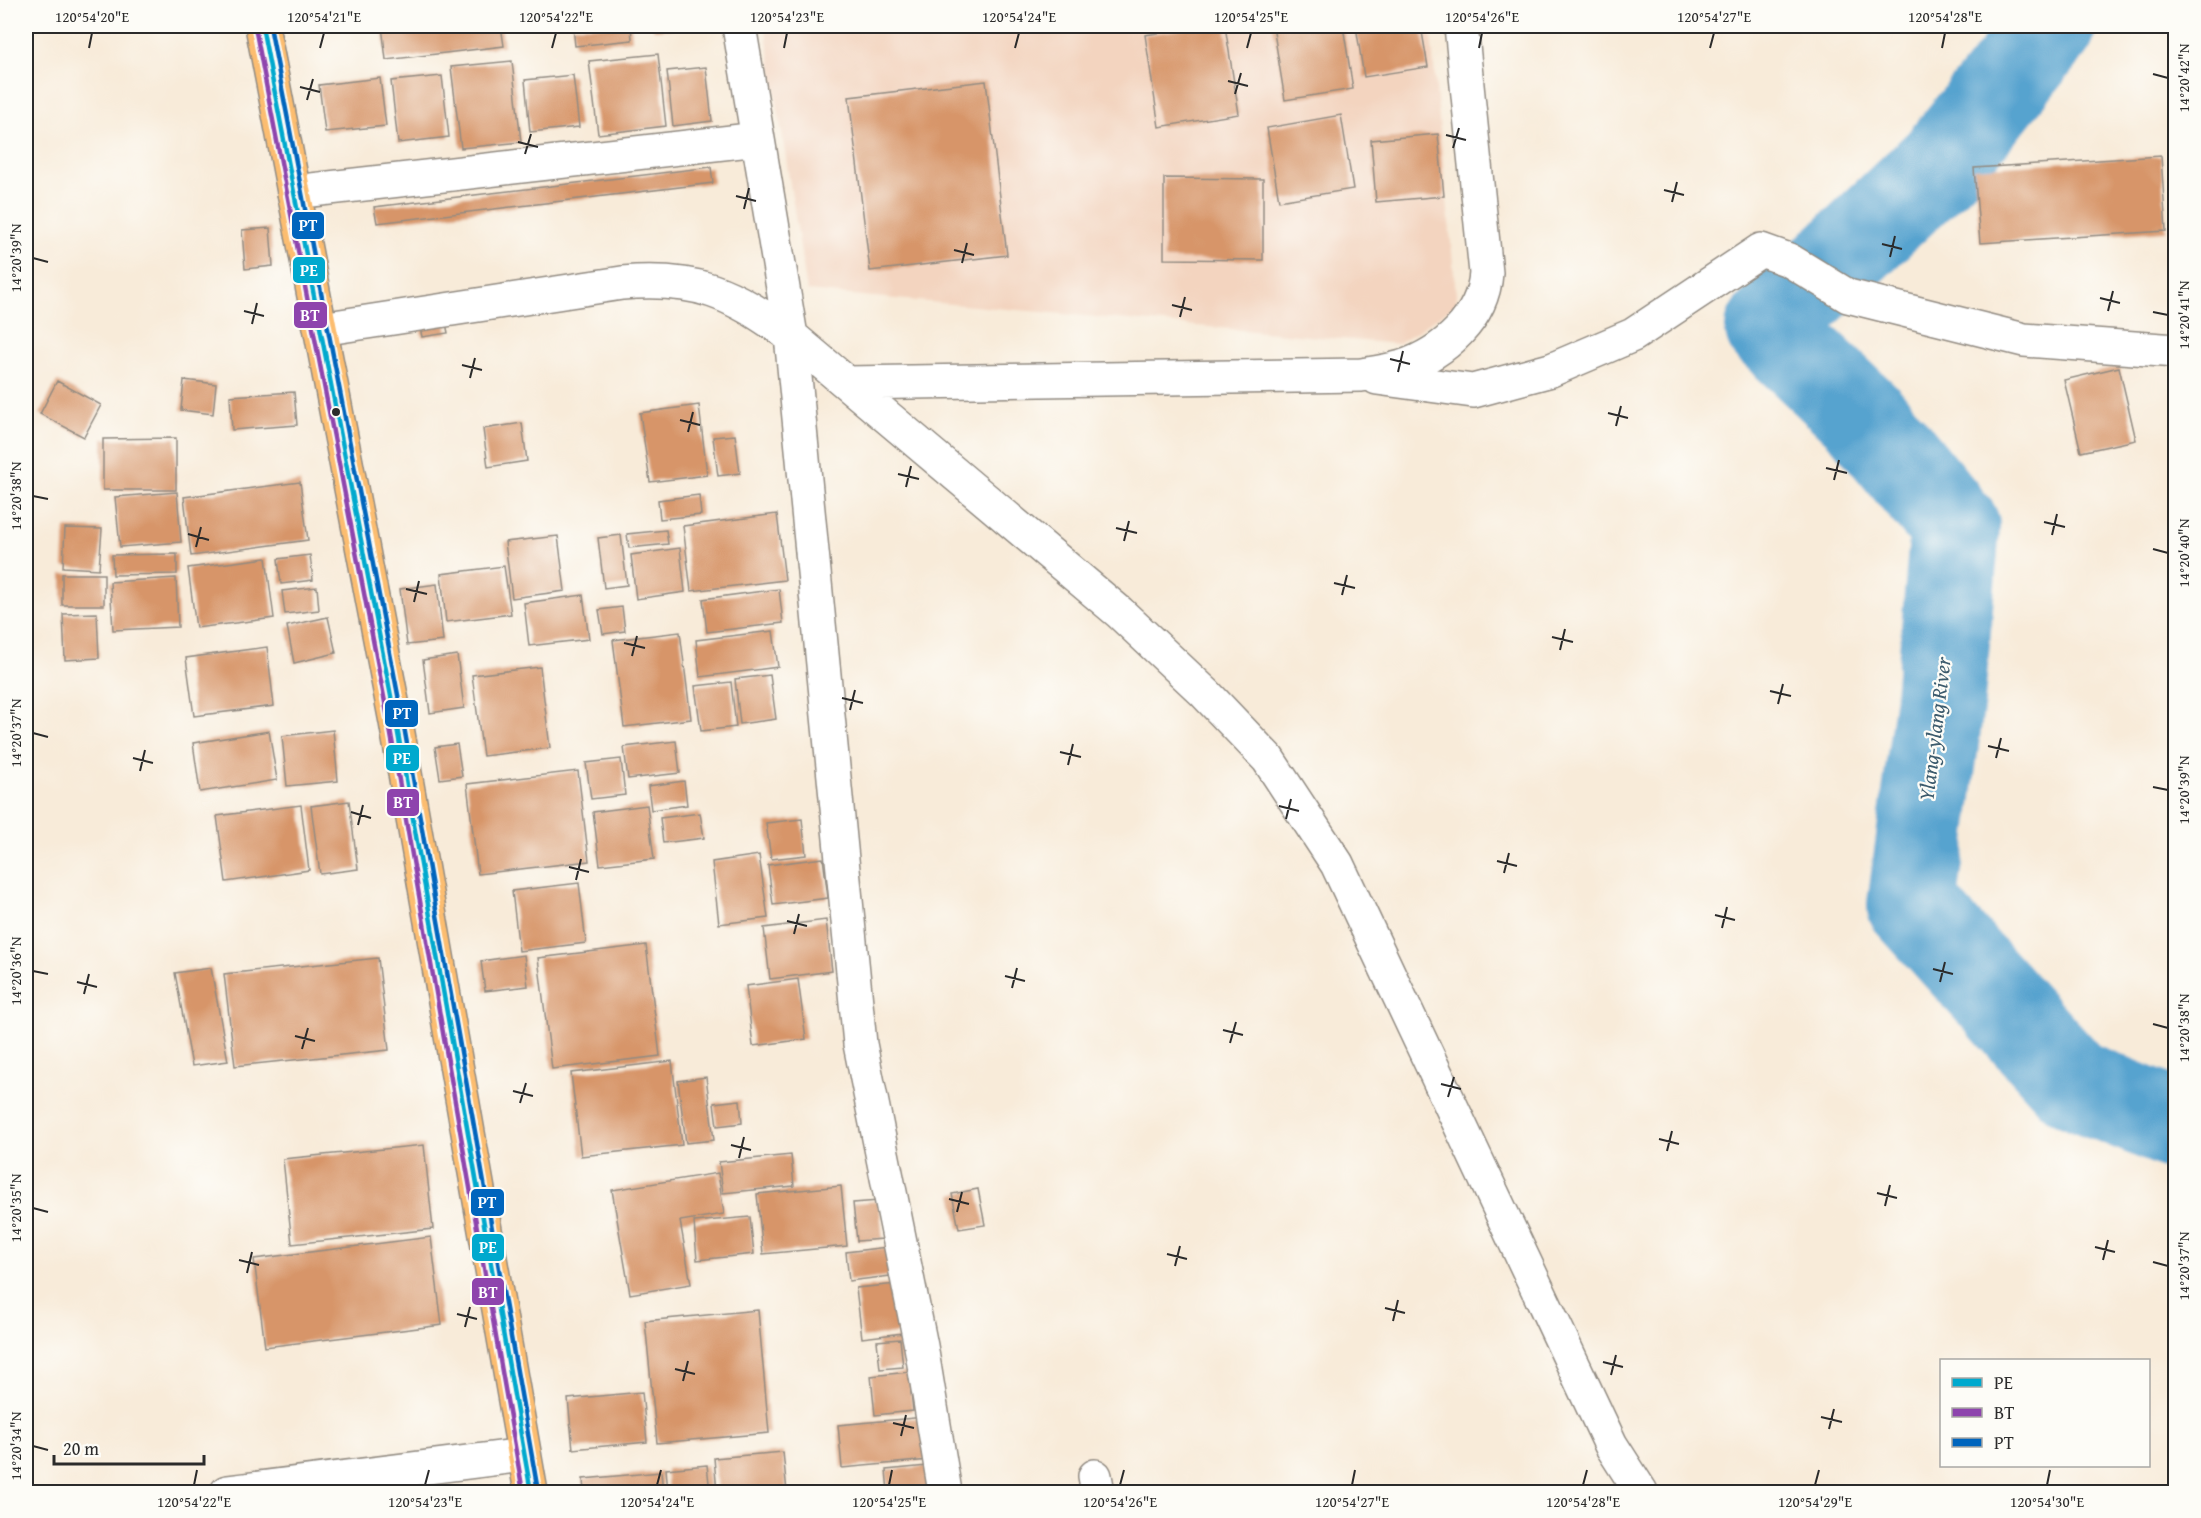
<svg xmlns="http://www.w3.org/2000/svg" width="2201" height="1518" viewBox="0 0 2201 1518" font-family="'Gentium Book Plus',serif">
	<rect width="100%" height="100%" fill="#fdfcf7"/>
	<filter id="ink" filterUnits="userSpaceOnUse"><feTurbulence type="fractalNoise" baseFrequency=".0167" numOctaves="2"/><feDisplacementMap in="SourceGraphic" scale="12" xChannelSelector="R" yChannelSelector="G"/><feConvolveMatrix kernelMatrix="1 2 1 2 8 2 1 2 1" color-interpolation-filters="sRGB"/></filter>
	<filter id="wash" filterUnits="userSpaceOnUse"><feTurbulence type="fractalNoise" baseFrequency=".008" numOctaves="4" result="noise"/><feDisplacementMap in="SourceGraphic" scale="24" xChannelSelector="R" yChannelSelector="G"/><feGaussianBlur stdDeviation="1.35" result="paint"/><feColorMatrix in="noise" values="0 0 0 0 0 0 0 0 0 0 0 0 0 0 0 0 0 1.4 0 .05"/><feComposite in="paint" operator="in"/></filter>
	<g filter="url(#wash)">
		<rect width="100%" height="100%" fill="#f8ebd9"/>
		<!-- built -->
		<path fill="#f3d4bf" d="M 765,26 L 1430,26 L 1457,304 L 1398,344 L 807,291 Z"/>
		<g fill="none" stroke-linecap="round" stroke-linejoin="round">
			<!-- river -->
			<path stroke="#56a3cf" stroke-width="90" d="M 2051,26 L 1941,163 L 1807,290 L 1770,328 L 1865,418 L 1955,527 L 1940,698 L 1912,905 L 2073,1083 L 2176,1125"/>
		</g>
		<g id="blocks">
			<!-- building -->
			<path fill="#d79569" d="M 382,26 L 501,26 L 504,46 L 386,60 Z
				M 573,26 L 631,26 L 632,40 L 575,46 Z
				M 653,26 L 685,26 L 685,27 L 654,30 Z
				M 1203,26 L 1225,26 L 1239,114 L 1159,127 L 1145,35 Z
				M 1273,26 L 1343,26 L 1353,89 L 1285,100 Z
				M 1356,26 L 1421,26 L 1428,67 L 1364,77 Z
				M 658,54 L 666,126 L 598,134 L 589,61 Z
				M 512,61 L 521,142 L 461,148 L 451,67 Z
				M 706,67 L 712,121 L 673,126 L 667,71 Z
				M 573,75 L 579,127 L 530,132 L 525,80 Z
				M 442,76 L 449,137 L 398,143 L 391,81 Z
				M 380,78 L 386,126 L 325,132 L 319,85 Z
				M 986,81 L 1007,255 L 870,271 L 849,97 Z
				M 1341,115 L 1353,189 L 1279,201 L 1267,128 Z
				M 1438,134 L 1444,196 L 1376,202 L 1371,140 Z
				M 2161,156 L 2166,231 L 1980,243 L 1974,168 Z
				M 711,167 L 713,183 L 377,223 L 374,207 Z
				M 1164,178 L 1263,179 L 1263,260 L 1164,259 Z
				M 270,228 L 273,266 L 245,269 L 242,230 Z
				M 445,318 L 448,333 L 422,337 L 419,322 Z
				M 2119,367 L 2136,440 L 2081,452 L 2064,380 Z
				M 184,380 L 216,384 L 213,414 L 181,410 Z
				M 57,381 L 101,405 L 84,437 L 40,414 Z
				M 294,392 L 297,425 L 232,430 L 230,396 Z
				M 699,405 L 707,475 L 650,482 L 640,413 Z
				M 522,423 L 527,461 L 488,467 L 483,429 Z
				M 735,435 L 740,473 L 718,476 L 713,437 Z
				M 176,438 L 176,490 L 103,490 L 103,439 Z
				M 300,482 L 308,540 L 191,556 L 184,497 Z
				M 177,492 L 181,542 L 120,547 L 115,497 Z
				M 699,495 L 701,515 L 660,519 L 658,500 Z
				M 777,514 L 785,580 L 691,591 L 683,526 Z
				M 65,528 L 102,529 L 99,569 L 63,567 Z
				M 666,530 L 668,544 L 629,548 L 627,534 Z
				M 621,535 L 627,585 L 604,588 L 598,538 Z
				M 558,536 L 565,591 L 512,598 L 505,542 Z
				M 680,548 L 685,592 L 636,599 L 631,555 Z
				M 177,554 L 177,574 L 113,575 L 112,555 Z
				M 310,555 L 313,580 L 281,584 L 278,559 Z
				M 266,558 L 274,618 L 196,628 L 188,568 Z
				M 504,566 L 511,614 L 446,622 L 441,574 Z
				M 62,574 L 104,574 L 104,605 L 62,605 Z
				M 176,578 L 178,627 L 113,630 L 110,582 Z
				M 437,584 L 443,641 L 407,645 L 400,589 Z
				M 317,587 L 319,610 L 285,614 L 282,591 Z
				M 779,589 L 783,623 L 707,632 L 703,599 Z
				M 583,595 L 589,639 L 529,646 L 524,603 Z
				M 622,607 L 625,631 L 603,634 L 599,610 Z
				M 97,613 L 99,658 L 65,660 L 63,614 Z
				M 328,617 L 336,653 L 294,663 L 287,626 Z
				M 773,631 L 778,667 L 700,677 L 696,640 Z
				M 680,632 L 691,719 L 624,727 L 613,640 Z
				M 267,647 L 274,706 L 194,716 L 186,658 Z
				M 457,655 L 464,708 L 430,713 L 423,660 Z
				M 540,667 L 550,748 L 483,756 L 472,675 Z
				M 770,675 L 776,719 L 740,724 L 735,679 Z
				M 731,682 L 736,727 L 701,731 L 695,686 Z
				M 333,730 L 338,781 L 287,786 L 282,736 Z
				M 269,731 L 277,780 L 200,792 L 193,743 Z
				M 676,741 L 680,773 L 628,779 L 624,747 Z
				M 457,744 L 462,776 L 440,779 L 435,747 Z
				M 621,759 L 625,795 L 591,799 L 586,763 Z
				M 578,771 L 589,861 L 478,874 L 467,784 Z
				M 684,781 L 687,805 L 651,810 L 648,786 Z
				M 349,801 L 358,869 L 320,874 L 311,806 Z
				M 301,805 L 309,870 L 226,882 L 217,816 Z
				M 647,805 L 654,859 L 600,865 L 593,812 Z
				M 700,813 L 704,838 L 663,843 L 660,818 Z
				M 802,819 L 806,855 L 771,859 L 766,823 Z
				M 759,855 L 768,918 L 719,924 L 712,862 Z
				M 823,858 L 828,898 L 773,905 L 768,865 Z
				M 579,883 L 586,943 L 519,951 L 512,891 Z
				M 826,920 L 832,971 L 770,979 L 764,928 Z
				M 646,945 L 660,1056 L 552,1069 L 538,958 Z
				M 524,955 L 528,986 L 485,991 L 481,961 Z
				M 378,958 L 389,1050 L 235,1066 L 224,974 Z
				M 211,968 L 228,1061 L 192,1066 L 175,973 Z
				M 798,979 L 806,1039 L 753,1046 L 746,986 Z
				M 672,1061 L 682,1145 L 581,1156 L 571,1073 Z
				M 706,1077 L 714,1140 L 686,1143 L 678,1081 Z
				M 740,1100 L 742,1123 L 717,1126 L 714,1103 Z
				M 424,1145 L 433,1229 L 292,1244 L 283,1159 Z
				M 791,1155 L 794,1186 L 723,1193 L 719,1162 Z
				M 718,1173 L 724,1214 L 680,1221 L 691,1284 L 630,1294 L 612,1190 Z
				M 841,1186 L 847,1246 L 763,1254 L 757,1194 Z
				M 978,1189 L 985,1225 L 959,1229 L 952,1194 Z
				M 879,1201 L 883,1239 L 857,1241 L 853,1203 Z
				M 750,1217 L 754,1254 L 697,1260 L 694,1222 Z
				M 431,1237 L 442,1325 L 265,1347 L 254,1259 Z
				M 887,1247 L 890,1276 L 849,1281 L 846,1252 Z
				M 898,1284 L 903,1333 L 862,1338 L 856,1288 Z
				M 758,1310 L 769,1433 L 657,1443 L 645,1321 Z
				M 900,1339 L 903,1367 L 880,1369 L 877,1341 Z
				M 909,1372 L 913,1411 L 875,1415 L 871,1376 Z
				M 642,1392 L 647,1442 L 573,1449 L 568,1399 Z
				M 925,1417 L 929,1460 L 842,1468 L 838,1425 Z
				M 783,1452 L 787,1492 L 717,1492 L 714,1458 Z
				M 707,1465 L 710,1492 L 668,1492 L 666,1469 Z
				M 927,1466 L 930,1492 L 888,1492 L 886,1470 Z
				M 661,1472 L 663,1492 L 584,1492 L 583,1479 Z"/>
		</g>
	</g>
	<g filter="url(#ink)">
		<use href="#blocks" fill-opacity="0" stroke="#928b82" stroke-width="1.5"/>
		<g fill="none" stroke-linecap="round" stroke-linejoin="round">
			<defs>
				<path id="minor" d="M 739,26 L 791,336 L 860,1044 L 921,1346 L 945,1492
					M 294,192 L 758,139
					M 321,329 L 622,283 C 698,277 730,292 791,336 L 1119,612 L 1205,693 L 1268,759 L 1337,864 L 1611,1445 L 1641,1492
					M 1377,378 L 1473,391 L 1551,370 L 1633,335 L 1761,250 L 1789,260 L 1848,296 L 2024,340 L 2176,351
					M 847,383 L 1361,375 C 1374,373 1389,371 1402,367 C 1444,353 1483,318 1486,273 L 1461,26
					M 1095,1476 L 1098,1492
					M 227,1492 L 524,1455"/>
				<path id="major" d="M 262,26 L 396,722 L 531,1492"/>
			</defs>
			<!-- minor casing -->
			<use href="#minor" stroke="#928b82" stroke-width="36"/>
			<!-- major casing -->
			<use href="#major" stroke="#928b82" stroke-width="36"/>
			<!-- minor -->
			<use href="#minor" stroke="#fff" stroke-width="33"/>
			<!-- major -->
			<use href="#major" stroke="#fcbd6f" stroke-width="33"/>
			<defs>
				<path id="bus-1" d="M 262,26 L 396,722 L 531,1492"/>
				<path id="bus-2" d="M 255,27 L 389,723 L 523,1492"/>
				<path id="bus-3" d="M 270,26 L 403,721 L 538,1491"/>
			</defs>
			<!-- bus-1 casing -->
			<use href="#bus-1" stroke="#fdfcf7" stroke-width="9"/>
			<!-- bus-2 casing -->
			<use href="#bus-2" stroke="#fdfcf7" stroke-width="9"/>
			<!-- bus-3 casing -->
			<use href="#bus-3" stroke="#fdfcf7" stroke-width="9"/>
			<!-- bus-1 -->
			<use href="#bus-1" stroke="#00a9ce" stroke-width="4.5"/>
			<!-- bus-2 -->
			<use href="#bus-2" stroke="#8e44ad" stroke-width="4.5"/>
			<!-- bus-3 -->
			<use href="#bus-3" stroke="#0065bd" stroke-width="4.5"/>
		</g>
	</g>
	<!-- ticks -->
	<path fill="none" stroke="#2b2b2b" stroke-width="2" d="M 89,48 L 92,33M 320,48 L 324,33M 552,48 L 556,33M 784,48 L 787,33M 1015,48 L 1019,33M 1247,48 L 1251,33M 1479,48 L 1482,33M 1710,48 L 1714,33M 1942,48 L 1945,33M 2153,74 L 2168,78M 1228,81 L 1248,86M 300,87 L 320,92M 1235,94 L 1241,73M 307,100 L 313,79M 1446,135 L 1466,140M 518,142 L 538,147M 1453,148 L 1459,128M 525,154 L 531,134M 1664,190 L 1684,195M 736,196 L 756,201M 1672,202 L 1677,182M 744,209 L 749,188M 1882,244 L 1902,249M 954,250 L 974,255M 1890,257 L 1895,236M 33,258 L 48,262M 962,263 L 967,243M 2100,298 L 2120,303M 1172,305 L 1192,310M 244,311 L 264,316M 2108,311 L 2113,291M 2153,312 L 2168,315M 1180,317 L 1185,297M 252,324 L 257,303M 1390,359 L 1410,364M 462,365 L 482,370M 1398,372 L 1403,351M 470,378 L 475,358M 1608,413 L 1628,418M 680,420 L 700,425M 1616,426 L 1621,406M 688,432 L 693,412M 1826,468 L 1847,473M 898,474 L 919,479M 1834,480 L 1839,460M 906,487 L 911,466M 33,496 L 48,499M 2044,522 L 2065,527M 1116,528 L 1137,533M 188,534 L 209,540M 2052,535 L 2057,514M 1124,541 L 1129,521M 196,547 L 201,527M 2153,549 L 2168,553M 1334,583 L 1355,588M 406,589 L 427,594M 1342,595 L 1347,575M 414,602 L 419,581M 1552,637 L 1573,642M 624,643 L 645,648M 1560,650 L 1565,629M 632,656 L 637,636M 1770,691 L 1791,696M 842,698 L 863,703M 1778,704 L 1783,684M 850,710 L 855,690M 33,733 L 48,737M 1988,746 L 2009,751M 1060,752 L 1081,757M 133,758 L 153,763M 1996,758 L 2001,738M 1068,765 L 1073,744M 140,771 L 145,750M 2153,787 L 2168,790M 1279,806 L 1299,811M 351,812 L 371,818M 1286,819 L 1291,799M 358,825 L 363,805M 1497,861 L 1517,866M 569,867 L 589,872M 1504,873 L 1509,853M 576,880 L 581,859M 1715,915 L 1735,920M 787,921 L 807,926M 1722,928 L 1727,907M 794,934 L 799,914M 1933,969 L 1953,974M 33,971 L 48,974M 1005,976 L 1025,981M 77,982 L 97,987M 1940,982 L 1945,962M 1012,988 L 1017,968M 84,994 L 89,974M 2153,1024 L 2168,1028M 1223,1030 L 1243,1035M 295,1036 L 315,1041M 1230,1043 L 1236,1022M 302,1049 L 308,1028M 1441,1084 L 1461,1089M 513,1091 L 533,1096M 1448,1097 L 1454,1077M 520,1103 L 526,1083M 1659,1139 L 1679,1144M 731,1145 L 751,1150M 1667,1151 L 1672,1131M 739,1158 L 744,1137M 1877,1193 L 1897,1198M 949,1199 L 969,1204M 1885,1206 L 1890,1185M 33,1208 L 48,1212M 957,1212 L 962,1192M 2095,1247 L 2115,1252M 1167,1254 L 1187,1259M 239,1260 L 259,1265M 2103,1260 L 2108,1240M 2153,1262 L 2168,1266M 1175,1266 L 1180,1246M 247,1273 L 252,1252M 1385,1308 L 1405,1313M 457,1314 L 477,1319M 1393,1321 L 1398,1300M 465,1327 L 470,1307M 1603,1362 L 1623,1367M 675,1369 L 695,1374M 1611,1375 L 1616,1355M 683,1381 L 688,1361M 1821,1417 L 1842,1422M 893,1423 L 914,1428M 1829,1429 L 1834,1409M 901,1436 L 906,1415M 33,1446 L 48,1450M 194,1485 L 197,1470M 425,1485 L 429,1470M 657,1485 L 661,1470M 889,1485 L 892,1470M 1120,1485 L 1124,1470M 1352,1485 L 1355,1470M 1583,1485 L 1587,1470M 1815,1485 L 1819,1470M 2047,1485 L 2050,1470"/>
	<!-- markers -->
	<circle fill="#2b2b2b" stroke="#fdfcf7" stroke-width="2" cx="336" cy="412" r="5"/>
	<g text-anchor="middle" stroke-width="4.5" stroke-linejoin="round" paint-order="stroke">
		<!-- water labels -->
		<g font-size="21" font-style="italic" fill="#3c5b6d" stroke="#fdfcf7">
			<text transform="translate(1935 729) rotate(-83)" y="7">Ylang-ylang River</text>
		</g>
	</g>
	<g stroke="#fdfcf7" stroke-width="2">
		<rect x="291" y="211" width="34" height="29" rx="6" fill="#0065bd"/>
		<rect x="292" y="256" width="34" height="28" rx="6" fill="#00a9ce"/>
		<rect x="293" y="301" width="35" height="28" rx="6" fill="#8e44ad"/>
		<rect x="384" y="699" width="35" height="29" rx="6" fill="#0065bd"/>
		<rect x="385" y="744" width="35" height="28" rx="6" fill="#00a9ce"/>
		<rect x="386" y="788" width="34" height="29" rx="6" fill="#8e44ad"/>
		<rect x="470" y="1188" width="35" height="29" rx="6" fill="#0065bd"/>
		<rect x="471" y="1233" width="34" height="29" rx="6" fill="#00a9ce"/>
		<rect x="471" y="1277" width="34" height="29" rx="6" fill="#8e44ad"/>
	</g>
	<g font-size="16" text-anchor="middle" font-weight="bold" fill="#fff">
		<text x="308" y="231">PT</text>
		<text x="309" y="276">PE</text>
		<text x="310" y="321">BT</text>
		<text x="402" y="719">PT</text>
		<text x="402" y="764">PE</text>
		<text x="403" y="808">BT</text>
		<text x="487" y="1208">PT</text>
		<text x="488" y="1253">PE</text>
		<text x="488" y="1298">BT</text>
	</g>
	<!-- margin -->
	<rect width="2201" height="1518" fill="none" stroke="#fdfcf7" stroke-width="66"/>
	<!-- legend -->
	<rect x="1940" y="1359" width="210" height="108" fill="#fdfcf7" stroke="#a9a8a5" stroke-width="1.5"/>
	<rect x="1952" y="1378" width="30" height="9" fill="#00a9ce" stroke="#a9a8a5" stroke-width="1.5"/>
	<text x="1994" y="1389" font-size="18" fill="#2b2b2b">PE</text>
	<rect x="1952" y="1408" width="30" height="9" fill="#8e44ad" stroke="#a9a8a5" stroke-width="1.5"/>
	<text x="1994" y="1419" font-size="18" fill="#2b2b2b">BT</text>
	<rect x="1952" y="1438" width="30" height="9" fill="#0065bd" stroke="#a9a8a5" stroke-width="1.5"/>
	<text x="1994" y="1449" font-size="18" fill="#2b2b2b">PT</text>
	<!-- scale -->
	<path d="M54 1455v9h150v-9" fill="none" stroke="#2b2b2b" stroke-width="3"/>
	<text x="63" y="1455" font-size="18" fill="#2b2b2b" stroke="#fdfcf7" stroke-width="4.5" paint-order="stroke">20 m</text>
	<rect x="33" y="33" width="2135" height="1452" fill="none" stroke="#2b2b2b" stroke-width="2"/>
	<g font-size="15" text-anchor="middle" fill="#2b2b2b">
		<text x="92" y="22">120°54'20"E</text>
		<text x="324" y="22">120°54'21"E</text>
		<text x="556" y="22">120°54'22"E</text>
		<text x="787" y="22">120°54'23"E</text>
		<text x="1019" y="22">120°54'24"E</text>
		<text x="1251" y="22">120°54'25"E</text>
		<text x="1482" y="22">120°54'26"E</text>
		<text x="1714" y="22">120°54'27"E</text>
		<text x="1945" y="22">120°54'28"E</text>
		<text transform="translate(2184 78) rotate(-90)" y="5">14°20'42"N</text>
		<text transform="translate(16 258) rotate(-90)" y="5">14°20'39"N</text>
		<text transform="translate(2184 315) rotate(-90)" y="5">14°20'41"N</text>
		<text transform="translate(16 496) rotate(-90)" y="5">14°20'38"N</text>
		<text transform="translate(2184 553) rotate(-90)" y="5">14°20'40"N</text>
		<text transform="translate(16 733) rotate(-90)" y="5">14°20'37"N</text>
		<text transform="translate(2184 790) rotate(-90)" y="5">14°20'39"N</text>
		<text transform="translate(16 971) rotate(-90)" y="5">14°20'36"N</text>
		<text transform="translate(2184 1028) rotate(-90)" y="5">14°20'38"N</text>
		<text transform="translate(16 1208) rotate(-90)" y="5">14°20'35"N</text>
		<text transform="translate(2184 1266) rotate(-90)" y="5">14°20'37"N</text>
		<text transform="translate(16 1446) rotate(-90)" y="5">14°20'34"N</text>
		<text x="194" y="1507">120°54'22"E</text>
		<text x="425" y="1507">120°54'23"E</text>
		<text x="657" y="1507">120°54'24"E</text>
		<text x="889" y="1507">120°54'25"E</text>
		<text x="1120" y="1507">120°54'26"E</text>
		<text x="1352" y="1507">120°54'27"E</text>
		<text x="1583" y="1507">120°54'28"E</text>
		<text x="1815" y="1507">120°54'29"E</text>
		<text x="2047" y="1507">120°54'30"E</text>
	</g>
</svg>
